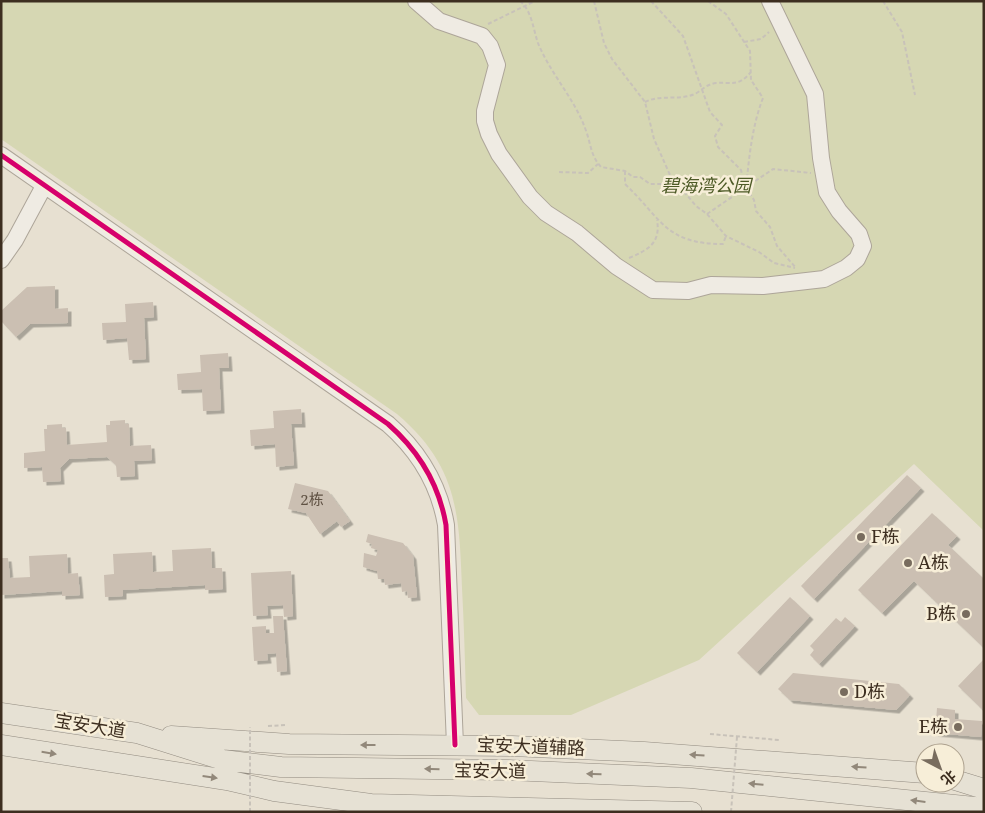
<svg xmlns="http://www.w3.org/2000/svg" width="985" height="813" viewBox="0 0 985 813" font-family="'Noto Serif','Noto Sans SC',serif">
	<defs>
		<filter id="shadow"><feDropShadow dx="3.5" dy="3.5" stdDeviation="0" flood-color="#0004"/></filter>
	</defs>
	<rect width="100%" height="100%" fill="#e7e0d1"/>
	<!-- green -->
	<path fill="#d6d7b3" d="M 1,1 L 984,1 L 984,531 L 914,464 L 699,660 L 571,715 L 479,715 L 466,698 C 465,661 464,625 462,588 C 459,513 458,466 397,414 L 1,139 Z"/>
	<!-- building -->
	<path fill="#cbbfb2" filter="url(#shadow)" d="M 55,286 L 55,309 L 68,308 L 68,323 L 30,324 L 16,337 L 1,321 L 1,311 L 27,287 Z
		M 153,302 L 154,317 L 144,318 L 146,359 L 129,360 L 127,338 L 103,340 L 102,323 L 126,322 L 125,304 Z
		M 228,353 L 229,368 L 219,368 L 221,410 L 203,411 L 202,389 L 178,390 L 177,374 L 201,372 L 200,355 Z
		M 301,409 L 302,424 L 291,424 L 294,465 L 276,467 L 275,444 L 251,446 L 250,430 L 274,428 L 273,411 Z
		M 125,420 L 125,424 L 129,424 L 130,446 L 151,445 L 152,460 L 134,461 L 135,476 L 117,477 L 116,465 L 107,457 L 69,459 L 60,468 L 61,481 L 43,482 L 42,467 L 24,468 L 24,453 L 45,451 L 44,429 L 47,429 L 47,425 L 62,424 L 62,428 L 66,428 L 67,445 L 107,442 L 106,425 L 110,425 L 110,421 Z
		M 907,475 L 921,488 L 814,599 L 801,586 Z
		M 295,483 L 328,491 L 350,521 L 341,527 L 337,521 L 320,534 L 306,513 L 288,509 Z
		M 932,513 L 957,536 L 948,545 L 984,579 L 984,648 L 914,581 L 882,613 L 858,590 Z
		M 368,534 L 403,543 L 413,556 L 417,597 L 408,598 L 407,591 L 402,592 L 401,583 L 385,585 L 384,579 L 378,579 L 377,571 L 363,567 L 364,553 L 376,556 L 378,550 L 371,548 L 372,544 L 366,542 Z
		M 211,548 L 212,568 L 222,568 L 223,589 L 205,590 L 205,585 L 123,590 L 123,596 L 105,597 L 104,575 L 114,574 L 113,554 L 152,552 L 153,572 L 173,571 L 172,550 Z
		M 67,554 L 68,574 L 78,573 L 80,595 L 62,596 L 62,591 L 1,595 L 1,558 L 8,558 L 10,578 L 30,577 L 29,556 Z
		M 291,571 L 293,616 L 284,617 L 283,605 L 267,606 L 268,615 L 253,616 L 251,573 Z
		M 790,597 L 810,616 L 757,672 L 737,653 Z
		M 273,616 L 283,616 L 287,671 L 277,672 L 276,653 L 267,654 L 268,660 L 254,661 L 252,627 L 266,626 L 266,633 L 274,633 Z
		M 845,617 L 855,626 L 819,664 L 810,655 L 814,650 L 810,646 L 836,618 L 841,622 Z
		M 984,659 L 984,707 L 982,709 L 958,686 Z
		M 793,673 L 899,684 L 910,695 L 896,710 L 790,700 L 778,689 Z
		M 937,708 L 955,710 L 955,719 L 982,721 L 981,737 L 935,733 Z"/>
	<g fill="none" stroke-linecap="round" stroke-linejoin="round">
		<defs>
			<path id="minor" d="M 416,1 L 439,21 L 482,36 L 490,46 L 497,65 L 485,111 L 485,121 L 489,134 L 499,154 L 530,197 L 546,213 L 577,233 L 616,266 L 653,290 L 688,291 L 711,285 L 763,286 L 824,279 L 846,268 L 857,259 L 863,246 L 859,234 L 839,211 L 827,192 L 821,158 L 815,94 L 770,1
				M 1,155 L 388,424 C 420,452 439,484 446,525 L 455,745
				M 1,260 L 15,240 L 44,186"/>
			<path id="major" d="M 1,713 L 137,733 L 223,760 L 281,767 L 508,770 L 691,778 L 984,808
				M 171,736 L 289,744 L 512,746 L 644,752 L 925,773
				M 1,745 L 227,780 L 274,791 L 371,804 L 692,812
				M 955,780 L 984,789"/>
		</defs>
		<!-- minor casing -->
		<use href="#minor" stroke="#ada599" stroke-width="18"/>
		<!-- major casing -->
		<use href="#major" stroke="#928b80" stroke-width="21"/>
		<!-- path -->
		<path stroke="#c8c2b9" stroke-width="2" stroke-dasharray="4 2.5" stroke-linecap="butt" d="M 520,1 C 532,11 533,29 538,43 C 550,73 574,98 585,128 C 591,143 590,155 601,167 L 625,171 L 633,177 L 640,177 L 650,184 L 662,184 L 673,188 L 678,186
			M 594,1 L 604,43 L 612,59 L 645,102 L 654,139 L 670,175 L 696,206 L 707,214 L 726,236 L 759,252 L 774,263 L 795,268
			M 651,1 L 683,36 L 710,112 L 722,125 L 715,136 L 718,147 L 741,170 L 745,187
			M 708,1 L 726,14 L 750,51 L 751,80 L 763,98 C 752,126 749,158 746,188 L 754,200 L 756,211 L 770,227 L 777,246 L 796,268
			M 883,1 L 902,32 L 915,95
			M 488,24 L 535,1
			M 744,42 L 761,39 L 769,32
			M 645,102 C 661,94 678,101 695,94 C 702,90 707,84 716,83 C 733,82 738,87 751,72
			M 625,171 L 625,184 C 662,219 665,244 723,244 L 726,236
			M 559,172 L 588,173 L 598,164
			M 707,214 L 773,169 L 811,173
			M 629,258 C 648,250 661,243 657,220
			M 268,726 L 286,725
			M 710,734 L 779,740"/>
		<!-- minor -->
		<use href="#minor" stroke="#efebe3" stroke-width="16"/>
		<!-- major -->
		<use href="#major" stroke="#e6e1d4" stroke-width="20"/>
		<!-- path-bridge -->
		<path stroke="#c8c2b9" stroke-width="2" stroke-dasharray="4 2.5" stroke-linecap="butt" d="M 250,812 L 250,727
			M 731,812 L 737,737"/>
		<defs>
			<path id="cycleway" d="M 1,155 L 388,424 C 420,452 439,484 446,525 L 455,745"/>
		</defs>
		<!-- cycleway casing -->
		<use href="#cycleway" stroke="#f7eed8" stroke-width="8"/>
		<!-- cycleway -->
		<use href="#cycleway" stroke="#d6006c" stroke-width="5"/>
	</g>
	<!-- one-way arrows -->
	<defs><path id="oneway-solid" d="M-6-.8H1V-3.2L6.5 0L1 3.2V.8H-6Z" transform="scale(1.25)"/></defs>
	<g fill="#92887a">
		<use href="#oneway-solid" transform="translate(368 745) rotate(-180)"/>
		<use href="#oneway-solid" transform="translate(49 753) rotate(9)"/>
		<use href="#oneway-solid" transform="translate(697 755) rotate(-176)"/>
		<use href="#oneway-solid" transform="translate(859 767) rotate(-176)"/>
		<use href="#oneway-solid" transform="translate(432 769) rotate(-179)"/>
		<use href="#oneway-solid" transform="translate(594 774) rotate(-178)"/>
		<use href="#oneway-solid" transform="translate(210 777) rotate(8)"/>
		<use href="#oneway-solid" transform="translate(756 784) rotate(-175)"/>
		<use href="#oneway-solid" transform="translate(918 801) rotate(-173)"/>
	</g>
	<!-- markers -->
	<g fill="#786c5e" stroke="#f7eed8" stroke-width="2">
		<circle cx="861" cy="537" r="5"/>
		<circle cx="908" cy="563" r="5"/>
		<circle cx="966" cy="614" r="5"/>
		<circle cx="844" cy="692" r="5"/>
		<circle cx="958" cy="727" r="5"/>
	</g>
	<g text-anchor="middle" stroke-width="5" stroke-linejoin="round" paint-order="stroke">
		<!-- number labels -->
		<g font-size="15" fill="#605244">
			<text x="312" y="505">2栋</text>
		</g>
		<!-- park labels -->
		<g font-size="18" font-style="italic" fill="#4d5a26" stroke="#f7eed8">
			<text x="706" y="192">碧海湾公园</text>
		</g>
		<!-- poi labels -->
		<g font-size="18" fill="#3d2e20" stroke="#f7eed8" text-anchor="start">
			<text x="871" y="543">F栋</text>
			<text x="918" y="569">A栋</text>
			<text x="956" y="620" text-anchor="end">B栋</text>
			<text x="854" y="698">D栋</text>
			<text x="948" y="733" text-anchor="end">E栋</text>
		</g>
		<!-- street labels -->
		<g font-size="18" fill="#3d2e20" stroke="#f7eed8">
			<text transform="translate(90 726) rotate(9)" y="6">宝安大道</text>
			<text transform="translate(531 747) rotate(2)" y="6">宝安大道辅路</text>
			<text transform="translate(490 771) rotate(1)" y="6">宝安大道</text>
		</g>
	</g>
	<!-- border -->
	<rect width="985" height="813" fill="none" stroke="#3d2e20" stroke-width="5"/>
	<!-- north arrow -->
	<g transform="translate(940 768) rotate(139)"><circle r="24" fill="#f7eed8" stroke="#ada18e"/>
	<path d="M0-4L9 19L0 12L-9 19Z" fill="#786c5e"/>
	<text y="-8" font-size="14" font-weight="bold" text-anchor="middle" fill="#3d2e20">北</text>
	</g>
</svg>
